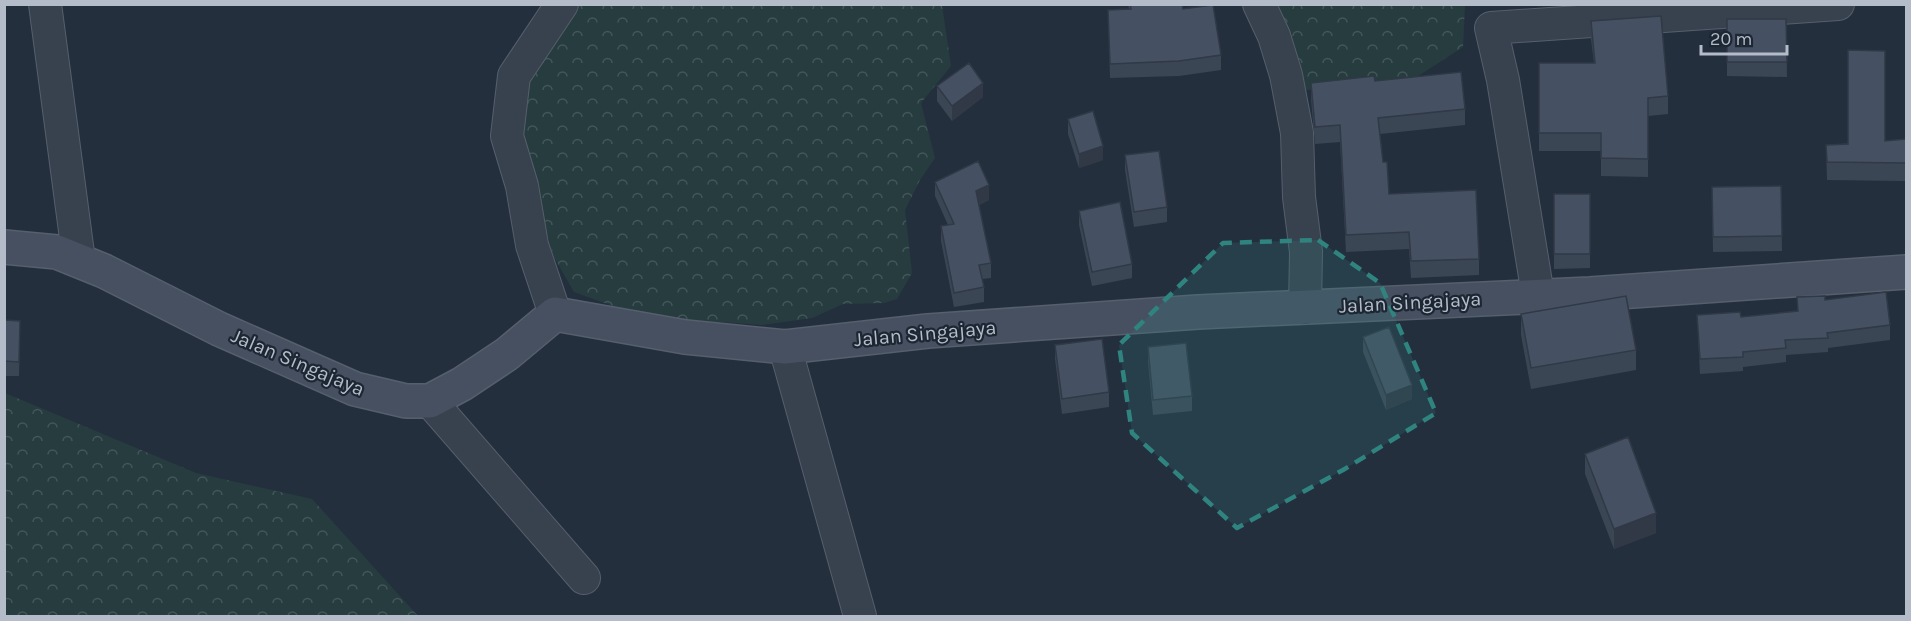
<svg xmlns="http://www.w3.org/2000/svg" width="1911" height="621" viewBox="0 0 1911 621" font-family="Karla,sans-serif">
	<defs>
		<pattern id="forest-crowns" width="20" height="18" patternUnits="userSpaceOnUse" patternTransform="scale(1.5)"><rect width="20" height="18" fill="#263c3f"/><path d="M2 6a3 3 0 1 1 6 0M12 15a3 3 0 1 1 6 0" fill="none" stroke="#435659"/></pattern>
	</defs>
	<rect width="100%" height="100%" fill="#242f3e"/>
	<!-- forest -->
	<path fill="url(#forest-crowns)" d="M 575,5 L 942,5 L 951,66 L 921,103 L 935,158 L 920,180 L 905,210 L 912,273 L 897,299 L 884,303 L 843,304 L 812,318 L 762,325 L 721,322 L 708,325 L 638,315 L 574,292 L 554,257 L 523,152 L 523,100 L 538,61 Z
		M 1268,5 L 1465,5 L 1463,47 L 1415,78 L 1299,91 Z
		M 5,393 L 196,473 L 312,499 L 418,616 L 5,616 Z"/>
	<g fill="none" stroke-linecap="round" stroke-linejoin="round">
		<defs>
			<path id="street" d="M 45,4 L 79,261
				M 1259,4 L 1274,36 L 1286,75 L 1297,133 L 1299,197 L 1306,252 L 1305,308
				M 1538,295 L 1503,80 L 1491,28 L 1838,4
				M 555,314 L 532,245 L 522,186 L 507,136 L 514,76 L 562,4
				M 785,347 L 860,616
				M 430,401 L 584,578"/>
			<path id="secondary" d="M 4,247 L 57,252 L 104,271 L 219,329 L 355,389 L 406,401 L 430,401 L 462,384 L 507,354 L 555,314 L 685,337 L 785,347 L 928,331 L 1198,312 L 1590,294 L 1906,272"/>
		</defs>
		<!-- street casing -->
		<use href="#street" stroke="#565f6c" stroke-width="34"/>
		<!-- secondary casing -->
		<use href="#secondary" stroke="#565f6c" stroke-width="36"/>
		<!-- street -->
		<use href="#street" stroke="#38414e" stroke-width="32"/>
		<!-- secondary -->
		<use href="#secondary" stroke="#465061" stroke-width="33"/>
	</g>
	<!-- wall -->
	<path fill="#3b4654" d="M 1128,4 L 1182,4 L 1183,9 L 1221,55 L 1221,70 L 1179,76 L 1110,78 L 1108,10 L 1129,9 Z
		M 1727,19 L 1786,19 L 1787,77 L 1727,76 Z
		M 1591,21 L 1668,96 L 1668,114 L 1648,116 L 1648,177 L 1601,176 L 1601,151 L 1539,151 L 1539,63 L 1594,63 L 1591,39 Z
		M 1375,81 L 1465,109 L 1465,125 L 1380,134 L 1383,162 L 1389,194 L 1479,259 L 1479,275 L 1411,278 L 1409,249 L 1346,252 L 1340,142 L 1315,144 L 1311,99 L 1311,83 Z
		M 937,86 L 983,97 L 952,121 L 937,101 Z
		M 1068,119 L 1103,160 L 1079,168 L 1068,134 Z
		M 1906,139 L 1906,181 L 1827,180 L 1826,145 Z
		M 1125,155 L 1167,207 L 1167,222 L 1134,227 L 1125,170 Z
		M 935,182 L 989,200 L 979,205 L 991,263 L 991,278 L 982,279 L 984,287 L 984,302 L 954,307 L 941,241 L 941,226 L 948,225 L 935,196 Z
		M 1781,186 L 1782,251 L 1713,252 L 1712,187 Z
		M 1554,194 L 1590,194 L 1590,268 L 1554,269 Z
		M 1079,211 L 1132,264 L 1132,278 L 1092,286 L 1079,225 Z
		M 1797,297 L 1825,300 L 1890,325 L 1890,340 L 1828,348 L 1828,352 L 1786,355 L 1786,362 L 1743,367 L 1743,371 L 1700,374 L 1697,315 L 1741,317 L 1797,311 Z
		M 1521,314 L 1636,350 L 1636,370 L 1531,389 L 1521,335 Z
		M 4,320 L 20,336 L 19,376 L 4,376 Z
		M 1363,337 L 1412,399 L 1386,410 L 1363,352 Z
		M 1055,345 L 1109,392 L 1109,407 L 1062,414 L 1055,359 Z
		M 1148,347 L 1192,396 L 1192,411 L 1153,415 L 1148,362 Z
		M 1585,454 L 1656,533 L 1614,549 L 1585,474 Z"/>
	<!-- shaded-wall -->
	<path fill="#303945" d="M 983,83 L 983,97 L 952,121 L 952,106 Z
		M 1103,146 L 1103,160 L 1079,168 L 1079,154 Z
		M 989,185 L 989,200 L 976,206 L 976,191 Z
		M 1412,385 L 1412,399 L 1386,410 L 1386,395 Z
		M 1656,513 L 1656,533 L 1614,549 L 1614,529 Z"/>
	<!-- building -->
	<path fill="#455162" stroke="#303945" stroke-width="1.5" d="M 1130,4 L 1182,4 L 1183,9 L 1213,5 L 1221,55 L 1179,61 L 1110,64 L 1108,10 L 1131,9 Z
		M 1661,16 L 1668,96 L 1648,98 L 1648,159 L 1601,158 L 1601,133 L 1539,133 L 1539,63 L 1595,63 L 1591,21 Z
		M 1727,19 L 1786,19 L 1787,62 L 1727,62 Z
		M 1848,50 L 1885,51 L 1885,141 L 1906,139 L 1906,163 L 1827,162 L 1826,145 L 1848,144 Z
		M 969,63 L 983,83 L 952,106 L 937,86 Z
		M 1461,72 L 1465,109 L 1378,118 L 1383,162 L 1387,162 L 1389,194 L 1476,190 L 1479,259 L 1411,261 L 1409,232 L 1346,235 L 1340,125 L 1315,127 L 1311,83 L 1374,76 L 1375,81 Z
		M 1093,111 L 1103,146 L 1079,154 L 1068,119 Z
		M 1159,151 L 1167,207 L 1134,212 L 1125,155 Z
		M 978,161 L 989,185 L 976,191 L 991,263 L 979,265 L 984,287 L 954,293 L 941,226 L 954,224 L 935,182 Z
		M 1781,186 L 1782,236 L 1713,237 L 1712,187 Z
		M 1554,194 L 1590,194 L 1590,254 L 1554,254 Z
		M 1120,202 L 1132,264 L 1092,272 L 1079,211 Z
		M 1886,292 L 1890,325 L 1827,333 L 1828,338 L 1785,340 L 1786,348 L 1743,352 L 1743,357 L 1700,359 L 1697,315 L 1740,312 L 1741,317 L 1798,311 L 1797,297 L 1825,296 L 1825,300 Z
		M 1626,296 L 1636,350 L 1531,368 L 1521,314 Z
		M 4,320 L 20,321 L 19,362 L 4,361 Z
		M 1389,327 L 1412,385 L 1386,395 L 1363,337 Z
		M 1102,339 L 1109,392 L 1062,399 L 1055,345 Z
		M 1186,343 L 1192,396 L 1153,400 L 1148,347 Z
		M 1628,437 L 1656,513 L 1614,529 L 1585,454 Z"/>
	<!-- marked area -->
	<path fill="#308480" fill-opacity="0.2" stroke="#308480" stroke-width="4.5" stroke-dasharray="12 8" stroke-linejoin="round" d="M 1318,240 L 1380,283 L 1436,413 L 1343,470 L 1237,528 L 1132,433 L 1119,345 L 1223,243 Z"/>
	<g text-anchor="middle" stroke-width="4.5" stroke-linejoin="round" paint-order="stroke">
		<!-- street labels -->
		<g font-size="20" fill="#b4bcc9" stroke="#1d2633">
			<text transform="translate(1410 302) rotate(-3)" y="7">Jalan Singajaya</text>
			<text transform="translate(925 333) rotate(-5)" y="7">Jalan Singajaya</text>
			<text transform="translate(298 362) rotate(23)" y="7">Jalan Singajaya</text>
		</g>
	</g>
	<!-- border -->
	<rect width="1911" height="621" fill="none" stroke="#b4bcc9" stroke-width="12"/>
	<!-- scale -->
	<path d="M1701 45v9h86v-9" fill="none" stroke="#b4bcc9" stroke-width="3"/>
	<text x="1710" y="45" font-size="18" fill="#b4bcc9" stroke="#1d2633" stroke-width="4.5" paint-order="stroke">20 m</text>
</svg>
